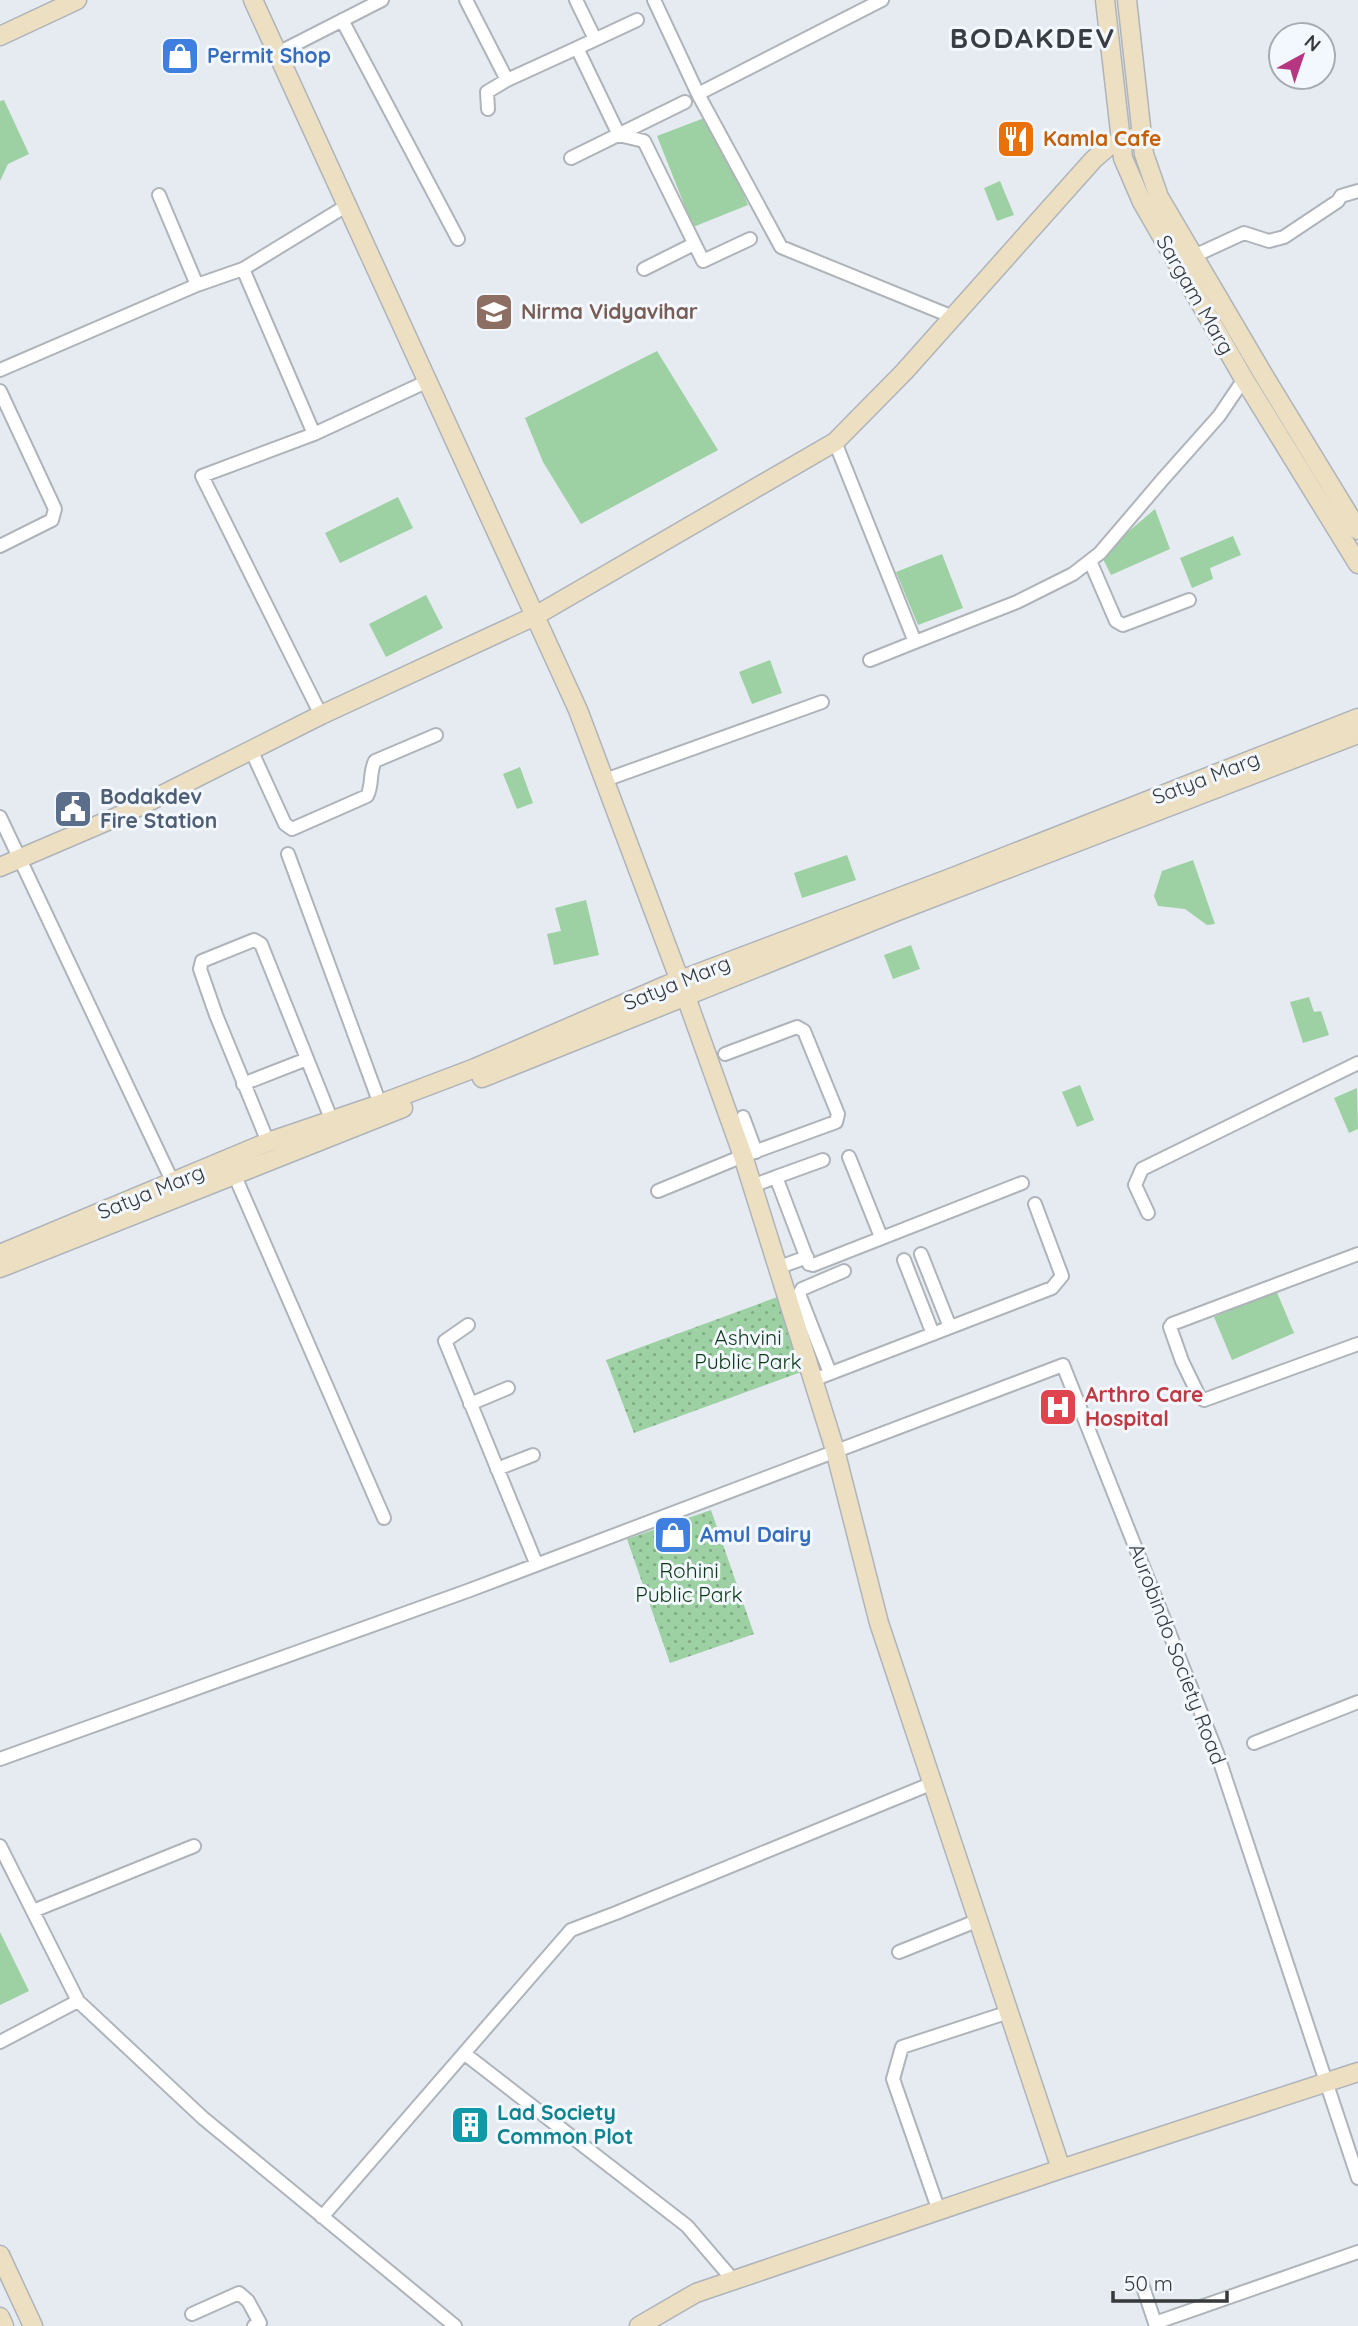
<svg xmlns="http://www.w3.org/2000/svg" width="1358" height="2326" viewBox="0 0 1358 2326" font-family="Quicksand,sans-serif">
	<defs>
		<pattern id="park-dots" width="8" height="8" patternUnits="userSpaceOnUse" patternTransform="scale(1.75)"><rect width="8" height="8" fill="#9dd1a3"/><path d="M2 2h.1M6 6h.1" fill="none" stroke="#81ab86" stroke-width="1.8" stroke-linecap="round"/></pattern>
	</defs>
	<rect width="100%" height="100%" fill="#e6ebf1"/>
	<!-- green -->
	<path fill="#9dd1a3" d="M 4,100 L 29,154 L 8,164 L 0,181 L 0,101 Z
		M 712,115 L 748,205 L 693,227 L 657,136 Z
		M 1000,181 L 1014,215 L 997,221 L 984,188 Z
		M 657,351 L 718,450 L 581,524 L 543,462 L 525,418 Z
		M 398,497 L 413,528 L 340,563 L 325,533 Z
		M 1155,509 L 1170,549 L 1111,575 L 1101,555 Z
		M 1233,536 L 1241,555 L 1210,568 L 1213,579 L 1192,588 L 1180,558 Z
		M 942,554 L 963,608 L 918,625 L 896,572 Z
		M 426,595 L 443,628 L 386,657 L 369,624 Z
		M 770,660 L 782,693 L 752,704 L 739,672 Z
		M 520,767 L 533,803 L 517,809 L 503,774 Z
		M 847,855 L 856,880 L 802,898 L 794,873 Z
		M 1193,860 L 1215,924 L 1207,925 L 1185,909 L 1158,906 L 1154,896 L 1162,871 Z
		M 586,900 L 599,955 L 554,965 L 547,934 L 561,931 L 555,908 Z
		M 911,945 L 920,969 L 893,979 L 884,955 Z
		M 1309,997 L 1314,1012 L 1321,1011 L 1329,1035 L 1303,1043 L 1290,1002 Z
		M 1080,1085 L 1094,1120 L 1077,1127 L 1062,1092 Z
		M 1357,1088 L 1358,1129 L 1349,1133 L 1334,1098 Z
		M 1276,1290 L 1294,1333 L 1232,1360 L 1214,1317 Z
		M 0,1932 L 29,1991 L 0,2005 Z"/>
	<!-- park -->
	<path fill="url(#park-dots)" d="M 780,1296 L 804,1371 L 634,1433 L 606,1360 Z
		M 711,1510 L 754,1634 L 670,1663 L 627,1539 Z"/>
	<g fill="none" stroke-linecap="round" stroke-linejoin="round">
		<defs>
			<path id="street" d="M 466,0 L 507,80 L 577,48 L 619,135 L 644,141 L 703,261 L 750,239
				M 576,0 L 595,39
				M 654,0 L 698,94 L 882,0
				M 342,20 L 458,239
				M 577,48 L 637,20
				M 276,54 L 382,0
				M 698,94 L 781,247 L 953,317
				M 488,109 L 487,92 L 507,80
				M 571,158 L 685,102
				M 159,195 L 197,285
				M 1194,256 L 1244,233 L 1269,241 L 1284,237 L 1338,201 L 1341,196 L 1358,191
				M 243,269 L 314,434
				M 644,269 L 694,244
				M 0,370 L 197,285 L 243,269 L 346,206
				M 0,391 L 55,509 L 52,520 L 0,546
				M 835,442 L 915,642 L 1017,602 L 1073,574 L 1100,553 L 1163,479 L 1219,416 L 1244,379
				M 1090,561 L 1116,621 L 1123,625 L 1189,600
				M 870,660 L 915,642
				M 321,715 L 202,476 L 314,434 L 428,381
				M 252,752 L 285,824 L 292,829 L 367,796 C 373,785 369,773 375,761 L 436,735
				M 605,780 L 822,702
				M 0,817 L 176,1189
				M 288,854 L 380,1104
				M 243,1084 L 307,1059
				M 743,1117 L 756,1152
				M 268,1142 L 216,1015 L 200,969 L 202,961 L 254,940 L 261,944 L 332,1121
				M 849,1157 L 881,1237
				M 234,1174 L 384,1518
				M 776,1177 L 823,1160
				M 752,1186 L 776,1177 L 809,1264 L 813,1265 L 1022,1183
				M 658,1191 L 743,1156 L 836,1122 L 838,1114 L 804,1031 L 797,1027 L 725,1054
				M 1148,1213 L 1135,1185 L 1142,1169 L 1358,1063
				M 921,1254 L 950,1327
				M 1358,1254 L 1172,1324 L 1170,1327 L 1182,1361 L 1199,1396 L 1204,1400 L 1358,1344
				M 904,1260 L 933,1334
				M 777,1268 L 807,1257
				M 468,1325 L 445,1341 L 536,1563
				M 830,1373 L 799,1294 L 802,1289 L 844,1271
				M 813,1380 L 1052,1288 L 1062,1276 L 1035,1204
				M 470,1404 L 508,1388
				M 497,1469 L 533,1455
				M 1254,1743 L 1358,1702
				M 0,1759 L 470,1590 L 1063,1365 L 1217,1753 L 1358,2178
				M 0,1846 L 78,2001 L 203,2118 L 455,2326
				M 33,1911 L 194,1846
				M 899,1952 L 979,1920
				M 0,2042 L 78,2001
				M 465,2054 L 687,2226 L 734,2281
				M 939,2211 L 893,2079 L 902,2047 L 1009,2012
				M 322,2217 L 571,1930 L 616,1913 L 933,1783
				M 1142,2284 L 1156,2326
				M 192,2314 L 239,2293 L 248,2301 L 260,2323 L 254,2326
				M 1155,2323 L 1358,2252"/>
			<path id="secondary" d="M 253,0 L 578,710 L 686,997 L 743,1156 L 835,1450 L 879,1623 L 1061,2169
				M 1105,0 L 1123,158 L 1142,202 L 1244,379 L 1358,564
				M 1127,0 L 1144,154 L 1159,197 L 1263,374 L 1358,530
				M 0,36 L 77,0
				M 0,867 L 126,813 L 321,715 L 535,616 L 835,442 L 904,372 L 1093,160 L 1110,145 L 1142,135
				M 482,1078 L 898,911 L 1358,734
				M 0,1254 L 268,1142 L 380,1104 L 475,1068 L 667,985 L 948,879 L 1358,718
				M 0,1268 L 403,1108
				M 0,2255 L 33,2326
				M 0,2317 L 4,2326
				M 639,2326 L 696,2293 L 1061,2169 L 1358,2072"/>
		</defs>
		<!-- street casing -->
		<use href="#street" stroke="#afb4ba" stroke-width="16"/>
		<!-- secondary casing -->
		<use href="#secondary" stroke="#afb4ba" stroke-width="21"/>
		<!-- street -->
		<use href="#street" stroke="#fff" stroke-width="12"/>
		<!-- secondary -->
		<use href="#secondary" stroke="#ecdfc2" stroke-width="18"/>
	</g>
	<!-- icons -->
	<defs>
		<symbol id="shop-square" viewBox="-11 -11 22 22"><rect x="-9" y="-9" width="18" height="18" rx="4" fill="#3f7fe0" stroke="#f3f8ff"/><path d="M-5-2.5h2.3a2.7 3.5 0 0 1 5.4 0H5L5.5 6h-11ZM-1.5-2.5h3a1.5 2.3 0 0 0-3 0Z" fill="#fff"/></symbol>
		<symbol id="restaurant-square" viewBox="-11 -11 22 22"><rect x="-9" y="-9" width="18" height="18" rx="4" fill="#e8710a" stroke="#f3f8ff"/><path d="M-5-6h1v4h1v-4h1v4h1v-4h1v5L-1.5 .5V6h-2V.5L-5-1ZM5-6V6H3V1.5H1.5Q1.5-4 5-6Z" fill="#fff"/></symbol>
		<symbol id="school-square" viewBox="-11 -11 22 22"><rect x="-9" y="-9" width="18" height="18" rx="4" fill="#8d6e63" stroke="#f3f8ff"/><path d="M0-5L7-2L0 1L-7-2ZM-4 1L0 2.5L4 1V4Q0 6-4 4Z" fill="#fff"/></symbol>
		<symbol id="civic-square" viewBox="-11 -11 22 22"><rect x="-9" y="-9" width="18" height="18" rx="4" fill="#5c6f8a" stroke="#f3f8ff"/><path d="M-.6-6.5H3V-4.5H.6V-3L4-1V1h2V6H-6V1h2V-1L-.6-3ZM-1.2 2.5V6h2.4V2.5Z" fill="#fff"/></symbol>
		<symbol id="hospital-square" viewBox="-11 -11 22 22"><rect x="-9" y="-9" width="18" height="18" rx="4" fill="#e0444e" stroke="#f3f8ff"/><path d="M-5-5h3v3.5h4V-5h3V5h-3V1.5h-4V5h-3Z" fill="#fff"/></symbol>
		<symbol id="building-square" viewBox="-11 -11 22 22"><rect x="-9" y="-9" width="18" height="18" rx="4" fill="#0f9aa8" stroke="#f3f8ff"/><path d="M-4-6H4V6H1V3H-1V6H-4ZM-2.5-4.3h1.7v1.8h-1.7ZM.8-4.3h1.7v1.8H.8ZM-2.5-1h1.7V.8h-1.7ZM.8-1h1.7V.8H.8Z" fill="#fff"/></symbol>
	</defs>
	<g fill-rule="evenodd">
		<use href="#shop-square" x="158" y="34" width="44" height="44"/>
		<use href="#restaurant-square" x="994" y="117" width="44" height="44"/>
		<use href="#school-square" x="472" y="290" width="44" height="44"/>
		<use href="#civic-square" x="51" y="787" width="44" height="44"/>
		<use href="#hospital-square" x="1036" y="1385" width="44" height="44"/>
		<use href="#shop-square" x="651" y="1513" width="44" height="44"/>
		<use href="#building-square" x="448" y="2103" width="44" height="44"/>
	</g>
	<g text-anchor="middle" stroke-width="6" stroke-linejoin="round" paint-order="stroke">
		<!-- shop labels -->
		<g font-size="21" font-weight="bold" fill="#366cbe" stroke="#f3f8ff" text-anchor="start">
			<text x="207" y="63">Permit Shop</text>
			<text x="700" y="1542">Amul Dairy</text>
		</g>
		<!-- food labels -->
		<g font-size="21" font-weight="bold" fill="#c56008" stroke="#f3f8ff" text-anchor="start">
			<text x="1043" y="146">Kamla Cafe</text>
		</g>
		<!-- street labels -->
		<g font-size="21" fill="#37393b" stroke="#f3f8ff">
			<text transform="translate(1195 295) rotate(60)" y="7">Sargam Marg</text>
			<text transform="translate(1206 778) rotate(-21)" y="7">Satya Marg</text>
			<text transform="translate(677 983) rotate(-22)" y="7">Satya Marg</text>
			<text transform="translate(151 1192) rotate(-22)" y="7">Satya Marg</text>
			<text transform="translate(1177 1654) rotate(69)" y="7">Aurobindo Society Road</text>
		</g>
		<!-- education labels -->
		<g font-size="21" font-weight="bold" fill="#785e54" stroke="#f3f8ff" text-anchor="start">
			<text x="521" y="319">Nirma Vidyavihar</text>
		</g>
		<!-- service labels -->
		<g font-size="21" font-weight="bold" fill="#4e5e75" stroke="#f3f8ff" text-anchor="start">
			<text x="100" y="804">Bodakdev<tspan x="100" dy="24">Fire Station</tspan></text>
		</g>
		<!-- park labels -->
		<g font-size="21" fill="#0b3715" stroke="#f3f8ff">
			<text x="748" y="1345">Ashvini<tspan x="748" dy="24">Public Park</tspan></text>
			<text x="689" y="1578">Rohini<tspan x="689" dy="24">Public Park</tspan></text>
		</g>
		<!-- health labels -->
		<g font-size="21" font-weight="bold" fill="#be3a42" stroke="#f3f8ff" text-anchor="start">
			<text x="1085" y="1402">Arthro Care<tspan x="1085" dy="24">Hospital</tspan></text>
		</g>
		<!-- culture labels -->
		<g font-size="21" font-weight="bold" fill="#0d838f" stroke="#f3f8ff" text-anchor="start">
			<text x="497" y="2120">Lad Society<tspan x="497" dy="24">Common Plot</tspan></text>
		</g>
		<!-- district labels -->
		<g font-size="28" font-weight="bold" letter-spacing="2" fill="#3a3d43" stroke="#f3f8ff">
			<text x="1033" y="48">BODAKDEV</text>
		</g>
	</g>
	<!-- north arrow -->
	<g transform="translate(1302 56) rotate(40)"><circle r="33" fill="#f3f8ff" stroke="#a8acb1" stroke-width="2"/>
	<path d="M0-5L12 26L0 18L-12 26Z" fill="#b63681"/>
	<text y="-10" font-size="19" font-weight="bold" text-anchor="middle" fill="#37393b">N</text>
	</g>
	<!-- scale -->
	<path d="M1113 2291v10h114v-10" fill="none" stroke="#37393b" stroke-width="3.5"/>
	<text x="1124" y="2291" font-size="21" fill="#37393b" stroke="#f3f8ff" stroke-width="5" paint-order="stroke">50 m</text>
</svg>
